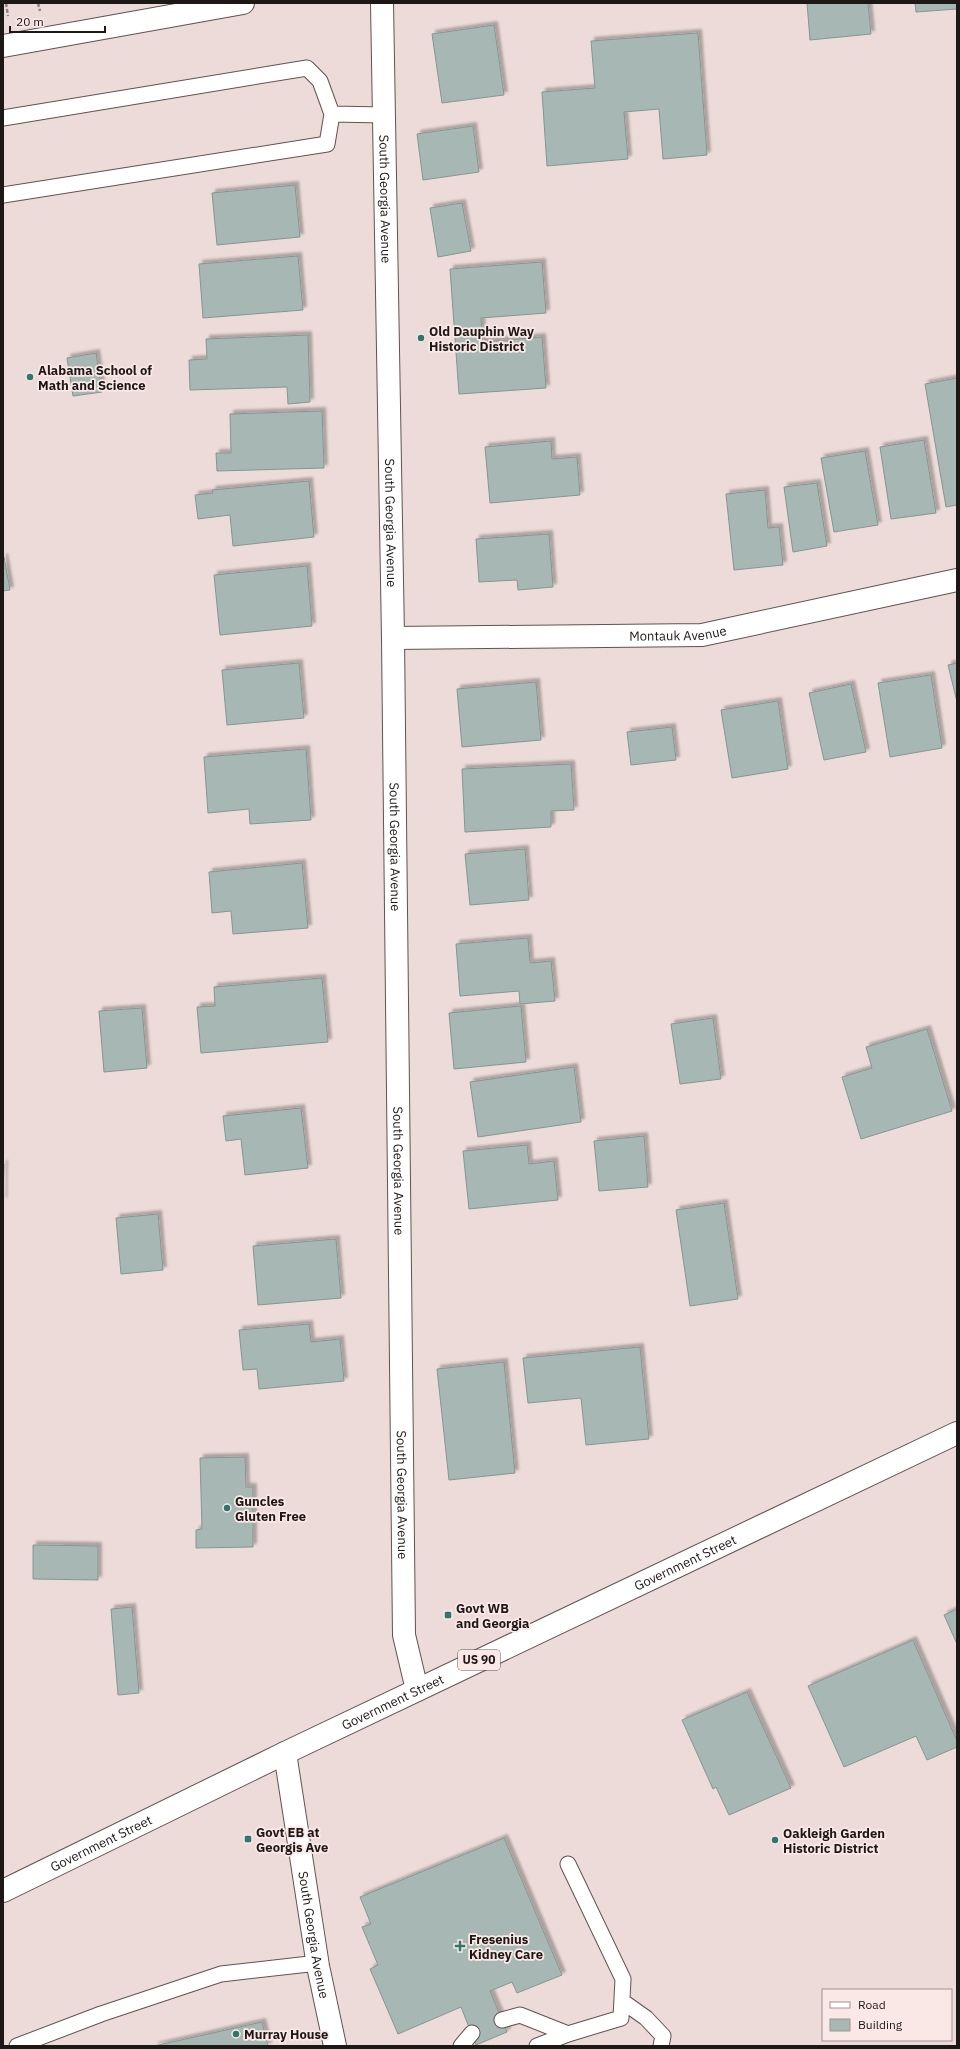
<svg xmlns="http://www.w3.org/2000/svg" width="960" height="2049" viewBox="0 0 960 2049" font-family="'IBM Plex Sans',sans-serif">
	<defs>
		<filter id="shadow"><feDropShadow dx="3.5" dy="-3.5" stdDeviation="1" flood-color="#0004"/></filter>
	</defs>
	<rect width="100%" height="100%" fill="#ecdbd8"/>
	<!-- building -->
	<path fill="#a6b7b4" stroke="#869692" filter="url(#shadow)" d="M 807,3 L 868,3 L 871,34 L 810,40 Z
		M 915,3 L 957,3 L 957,9 L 916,12 Z
		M 494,25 L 504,95 L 442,103 L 432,34 Z
		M 698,33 L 707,155 L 663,159 L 659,109 L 624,112 L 628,159 L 547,166 L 542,92 L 595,88 L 591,41 Z
		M 473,126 L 479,172 L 423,180 L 417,134 Z
		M 295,185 L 300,237 L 217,245 L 212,193 Z
		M 462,203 L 471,251 L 438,257 L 430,208 Z
		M 298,256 L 303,310 L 203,318 L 199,264 Z
		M 542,262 L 546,313 L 481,318 L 483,342 L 542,337 L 546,388 L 459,394 L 450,269 Z
		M 308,335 L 310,402 L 288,404 L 287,387 L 190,390 L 189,360 L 207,359 L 206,339 Z
		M 96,353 L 102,392 L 73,396 L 67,358 Z
		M 957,378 L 957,505 L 946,507 L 925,384 Z
		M 322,411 L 324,468 L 217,471 L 216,453 L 231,453 L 230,414 Z
		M 924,440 L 936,513 L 891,519 L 880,447 Z
		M 551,441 L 552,459 L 577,457 L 580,495 L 490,503 L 485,447 Z
		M 865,451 L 878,525 L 834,532 L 821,458 Z
		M 309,481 L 314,537 L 233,546 L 230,515 L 198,519 L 195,495 L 213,493 L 212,490 Z
		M 817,483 L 827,546 L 793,552 L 784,487 Z
		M 765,490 L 768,528 L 779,527 L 783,565 L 734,570 L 726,494 Z
		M 549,534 L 553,587 L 518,590 L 517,580 L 479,582 L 476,539 Z
		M 4,557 L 10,590 L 3,591 L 3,558 Z
		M 307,566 L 312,626 L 220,635 L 214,575 Z
		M 299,663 L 304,718 L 227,725 L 222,670 Z
		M 957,663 L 957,702 L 948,665 Z
		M 931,675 L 942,748 L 890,757 L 878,683 Z
		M 536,682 L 541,740 L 462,747 L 457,689 Z
		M 851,684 L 866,752 L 824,760 L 809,693 Z
		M 778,701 L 788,769 L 732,778 L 721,710 Z
		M 672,727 L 676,760 L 631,765 L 627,732 Z
		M 306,749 L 311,820 L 250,824 L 249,809 L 208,813 L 204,757 Z
		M 571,764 L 574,810 L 551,811 L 551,827 L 465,832 L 462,769 Z
		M 525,849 L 529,900 L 470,905 L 465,854 Z
		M 302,863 L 308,928 L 233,934 L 231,911 L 212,913 L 209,872 Z
		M 528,938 L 530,963 L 551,961 L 555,1001 L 520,1004 L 519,991 L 460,996 L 456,944 Z
		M 322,978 L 328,1042 L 201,1053 L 197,1007 L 215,1006 L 214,987 Z
		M 521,1006 L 526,1062 L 454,1069 L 449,1013 Z
		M 142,1008 L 147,1068 L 104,1072 L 99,1011 Z
		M 713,1018 L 721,1079 L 680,1084 L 671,1024 Z
		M 927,1029 L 952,1111 L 861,1139 L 842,1077 L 872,1068 L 866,1047 Z
		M 574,1067 L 581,1122 L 478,1137 L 470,1082 Z
		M 301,1108 L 308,1168 L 245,1175 L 241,1139 L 226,1141 L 223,1116 Z
		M 644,1136 L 648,1187 L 599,1191 L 594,1141 Z
		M 527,1145 L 529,1164 L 554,1161 L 558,1200 L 469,1209 L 463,1151 Z
		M 3,1164 L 4,1164 L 3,1201 Z
		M 724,1203 L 738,1299 L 690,1306 L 676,1210 Z
		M 158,1214 L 163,1270 L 121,1274 L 116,1218 Z
		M 336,1239 L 341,1298 L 258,1305 L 253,1246 Z
		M 309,1324 L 311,1342 L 340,1339 L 344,1381 L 259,1389 L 257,1369 L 243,1370 L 239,1330 Z
		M 640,1347 L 649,1439 L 586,1445 L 581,1398 L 528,1403 L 523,1358 Z
		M 504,1362 L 515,1473 L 449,1480 L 437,1369 Z
		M 245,1457 L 246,1487 L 253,1487 L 253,1547 L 196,1548 L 196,1530 L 202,1529 L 200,1458 Z
		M 33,1545 L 98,1546 L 98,1580 L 33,1579 Z
		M 132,1607 L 139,1693 L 118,1695 L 111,1609 Z
		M 957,1609 L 957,1644 L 944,1615 Z
		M 913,1640 L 957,1741 L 957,1747 L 927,1760 L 916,1736 L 844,1767 L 808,1686 Z
		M 747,1692 L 791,1788 L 729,1815 L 716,1787 L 713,1789 L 682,1720 Z
		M 504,1838 L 562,1975 L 517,1993 L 512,1982 L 490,1991 L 507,2032 L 476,2045 L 461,2007 L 398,2034 L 370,1969 L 378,1965 L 362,1927 L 371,1924 L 360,1897 Z
		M 262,2022 L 268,2046 L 154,2046 Z"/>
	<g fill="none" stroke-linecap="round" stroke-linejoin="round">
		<defs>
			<path id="service" d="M 332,114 L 384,115
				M 3,118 L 307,68 L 320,81 L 332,114 L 327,144 L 3,195
				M 622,2001 L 646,2018 L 663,2036 L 661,2046
				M 502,2020 L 520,2015 L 568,2034
				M 17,2046 L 101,2014 L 221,1974 L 318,1963
				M 461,2046 L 472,2033
				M 537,2046 L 568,2034 L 621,2018 L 623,1979 L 568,1864"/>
			<g id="minor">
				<path id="s1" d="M 382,3 L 393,638 L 404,1635 L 417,1690"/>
				<path d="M 3,46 L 243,3"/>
				<path id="s2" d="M 393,638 L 702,635 L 957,580"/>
				<path id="s3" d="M 285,1753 L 318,1966 L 335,2046"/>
			</g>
			<g id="primary">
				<path id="s4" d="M 3,1891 L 285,1753 L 957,1433"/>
			</g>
		</defs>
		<!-- service casing -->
		<use href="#service" stroke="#615350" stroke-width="17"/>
		<!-- minor casing -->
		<use href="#minor" stroke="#615350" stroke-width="24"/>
		<!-- primary casing -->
		<use href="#primary" stroke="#615350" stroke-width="24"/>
		<!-- path -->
		<path stroke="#908481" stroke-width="2.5" stroke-dasharray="4 2" stroke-linecap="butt" d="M 6,3 L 8,16
			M 38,3 L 40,11"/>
		<!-- service -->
		<use href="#service" stroke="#fff" stroke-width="15"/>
		<!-- minor -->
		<use href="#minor" stroke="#fff" stroke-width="22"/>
		<!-- primary -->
		<use href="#primary" stroke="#fff" stroke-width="22"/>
	</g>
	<!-- markers -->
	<g fill="#30766c" stroke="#f9e8e5" stroke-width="1.5">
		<circle cx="421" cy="338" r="4"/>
		<circle cx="30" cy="377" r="4"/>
		<circle cx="227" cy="1508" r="4"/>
		<rect x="444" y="1611" width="8" height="8" rx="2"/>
		<rect x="244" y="1835" width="8" height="8" rx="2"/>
		<circle cx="775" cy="1840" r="4"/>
		<path d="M458 1940h4v4h4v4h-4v4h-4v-4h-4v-4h4z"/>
		<circle cx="236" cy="2034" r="4"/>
	</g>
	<g text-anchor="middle" stroke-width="3.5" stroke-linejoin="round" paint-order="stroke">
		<!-- shield labels -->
		<rect fill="#f9e8e5" stroke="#5f5654" stroke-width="1" x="458" y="1650" width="42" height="20" rx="3"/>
		<g font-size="12" font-weight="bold" fill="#1d1716">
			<text x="479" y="1664">US 90</text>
		</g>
		<!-- street labels -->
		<g font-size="13" fill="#1d1716" stroke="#f9e8e5">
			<text dy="5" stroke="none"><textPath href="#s1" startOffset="196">South Georgia Avenue</textPath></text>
			<text dy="5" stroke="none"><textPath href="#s1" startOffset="520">South Georgia Avenue</textPath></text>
			<text dy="5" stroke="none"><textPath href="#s2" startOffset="285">Montauk Avenue</textPath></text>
			<text dy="5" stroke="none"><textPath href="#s1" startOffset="844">South Georgia Avenue</textPath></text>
			<text dy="5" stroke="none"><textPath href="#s1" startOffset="1168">South Georgia Avenue</textPath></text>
			<text dy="5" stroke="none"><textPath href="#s1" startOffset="1492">South Georgia Avenue</textPath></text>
			<text dy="5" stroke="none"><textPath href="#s4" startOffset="757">Government Street</textPath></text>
			<text dy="5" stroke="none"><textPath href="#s4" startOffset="433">Government Street</textPath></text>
			<text dy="5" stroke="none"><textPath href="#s4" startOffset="109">Government Street</textPath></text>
			<text dy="5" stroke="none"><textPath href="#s3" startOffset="184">South Georgia Avenue</textPath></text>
		</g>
		<!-- poi labels -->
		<g font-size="13" font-weight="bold" fill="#1d1716" stroke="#f9e8e5" text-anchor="start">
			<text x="429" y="336">Old Dauphin Way<tspan x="429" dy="15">Historic District</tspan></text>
			<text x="38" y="375">Alabama School of<tspan x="38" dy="15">Math and Science</tspan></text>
			<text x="235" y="1506">Guncles<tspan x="235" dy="15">Gluten Free</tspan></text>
			<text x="456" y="1613">Govt WB<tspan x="456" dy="15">and Georgia</tspan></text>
			<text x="256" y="1837">Govt EB at<tspan x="256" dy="15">Georgis Ave</tspan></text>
			<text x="783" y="1838">Oakleigh Garden<tspan x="783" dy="15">Historic District</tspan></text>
			<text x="469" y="1944">Fresenius<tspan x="469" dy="15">Kidney Care</tspan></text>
			<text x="244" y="2039">Murray House</text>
		</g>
	</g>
	<!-- border -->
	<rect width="960" height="2049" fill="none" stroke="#1d1716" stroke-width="8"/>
	<!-- legend -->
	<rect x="822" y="1989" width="130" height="52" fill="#f9e8e5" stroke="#a19492"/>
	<rect x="830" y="2002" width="20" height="6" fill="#ffffff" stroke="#a19492"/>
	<text x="858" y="2009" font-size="12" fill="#1d1716">Road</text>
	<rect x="830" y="2019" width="20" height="12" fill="#a6b7b4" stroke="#a19492"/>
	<text x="858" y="2029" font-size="12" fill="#1d1716">Building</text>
	<!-- scale -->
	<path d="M10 26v6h95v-6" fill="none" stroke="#1d1716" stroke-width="2"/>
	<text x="16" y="26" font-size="12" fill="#1d1716" stroke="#f9e8e5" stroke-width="3" paint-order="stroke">20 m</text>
</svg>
